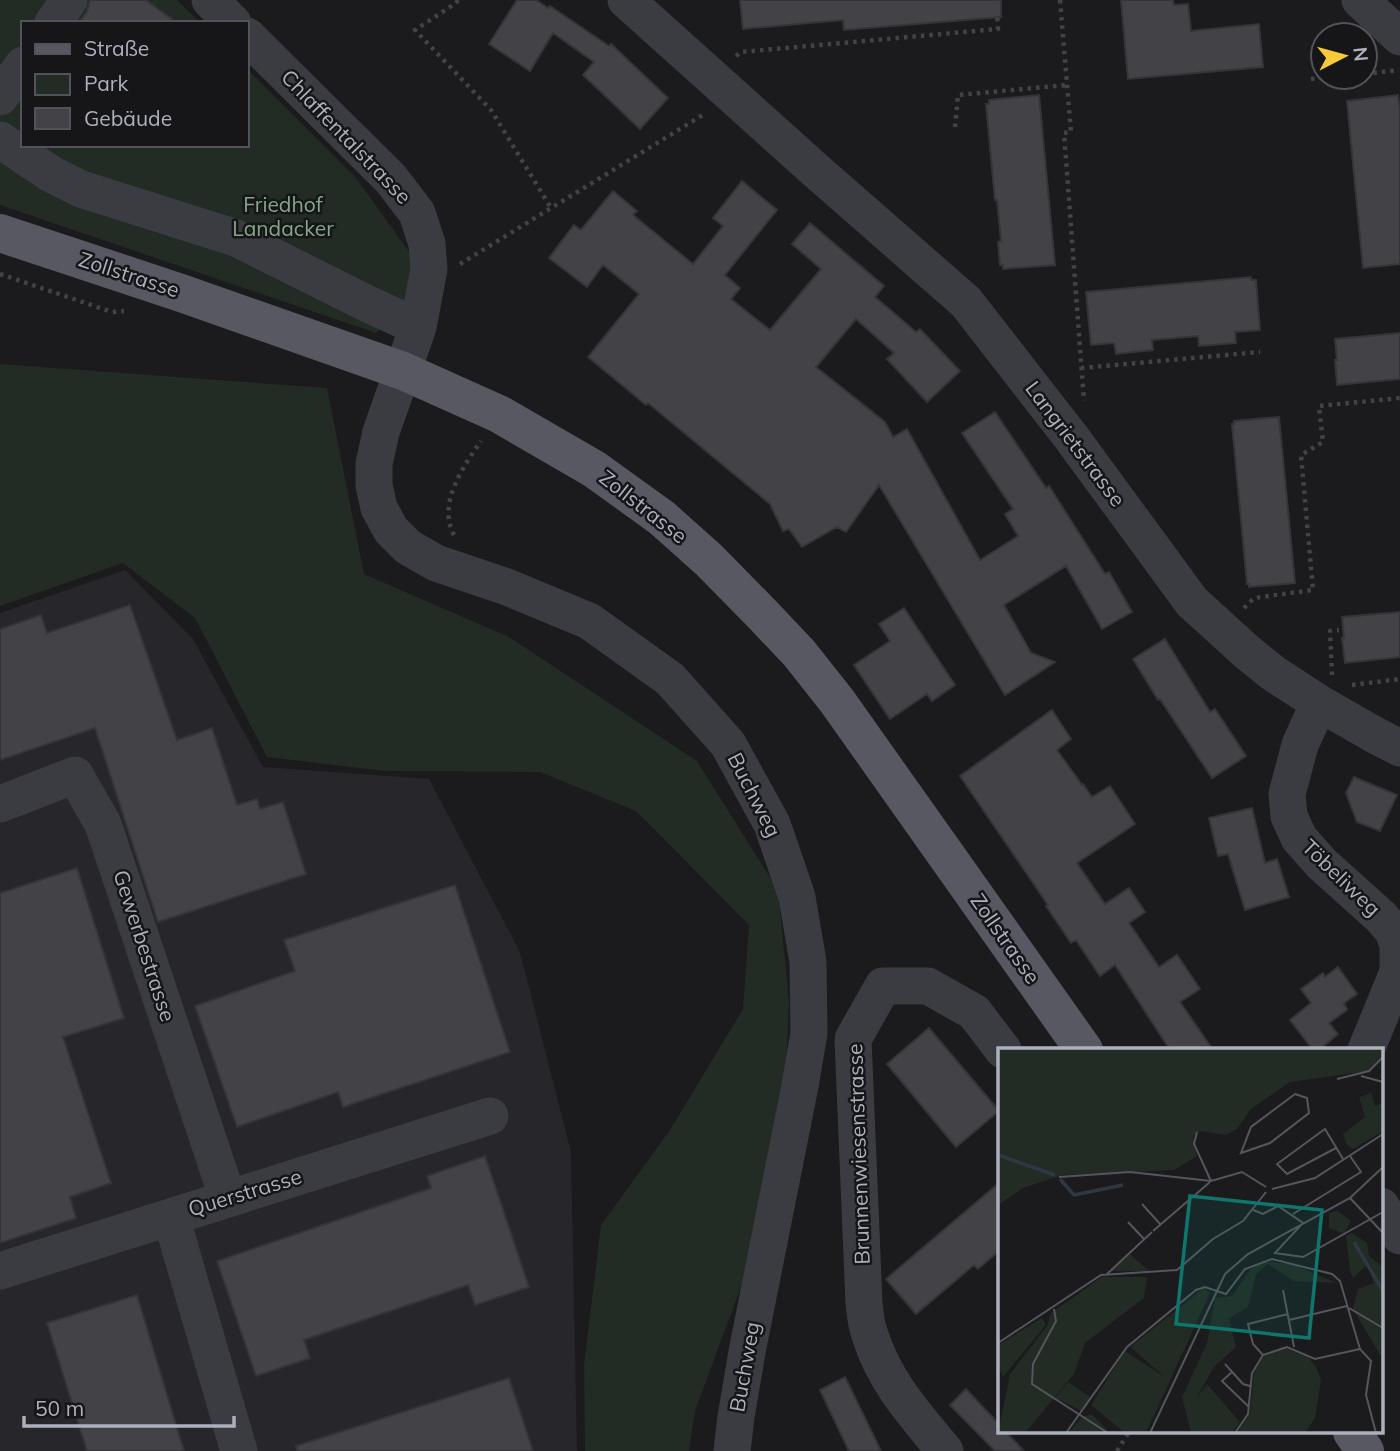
<svg xmlns="http://www.w3.org/2000/svg" width="1400" height="1451" viewBox="0 0 1400 1451" font-family="Mulish,sans-serif">
	<rect width="100%" height="100%" fill="#1b1a1d"/>
	<!-- built -->
	<path fill="#27262a" d="M 125,570 L 193,639 L 263,767 L 429,779 L 520,952 L 571,1152 L 577,1451 L 0,1451 L 0,613 Z"/>
	<!-- green -->
	<path fill="#222b24" d="M 0,0 L 177,0 L 200,23 L 23,23 L 23,145 L 247,145 L 247,69 L 356,178 L 415,260 L 405,310 L 376,333 L 0,205 Z
		M 0,364 L 327,388 L 364,574 L 509,637 L 697,761 L 778,890 L 789,1001 L 783,1145 L 768,1214 L 695,1411 L 689,1451 L 585,1451 L 584,1365 L 601,1225 L 670,1130 L 743,1009 L 749,925 L 636,811 L 540,772 L 385,771 L 267,757 L 195,618 L 123,563 L 0,606 Z"/>
	<!-- building -->
	<path fill="#424247" stroke="#353439" stroke-width="2" d="M 90,0 L 146,0 L 177,23 L 79,23 L 87,11 Z
		M 517,0 L 536,0 L 548,8 L 550,6 L 609,46 L 611,44 L 668,98 L 640,129 L 583,75 L 594,62 L 553,33 L 530,71 L 489,44 Z
		M 740,0 L 1001,0 L 1001,17 L 844,30 L 843,20 L 743,29 Z
		M 1121,0 L 1173,0 L 1174,5 L 1188,4 L 1191,31 L 1259,24 L 1263,67 L 1128,79 Z
		M 1039,95 L 1055,265 L 1003,269 L 1003,265 L 1000,265 L 998,242 L 1001,241 L 997,200 L 995,200 L 986,104 L 989,104 L 989,100 Z
		M 1398,95 L 1400,111 L 1400,264 L 1363,268 L 1347,101 Z
		M 742,181 L 777,210 L 725,275 L 740,288 L 731,299 L 770,330 L 821,269 L 792,244 L 810,223 L 884,286 L 875,297 L 916,332 L 920,329 L 960,371 L 927,402 L 887,359 L 894,353 L 856,319 L 816,367 L 885,422 L 893,437 L 907,429 L 980,560 L 1018,536 L 1005,514 L 1013,509 L 962,433 L 995,412 L 1046,488 L 1049,486 L 1105,574 L 1109,572 L 1132,612 L 1102,629 L 1066,566 L 1004,605 L 1031,653 L 1055,662 L 1005,695 L 879,485 L 846,532 L 837,527 L 802,547 L 789,529 L 783,531 L 770,504 L 648,403 L 646,405 L 588,357 L 639,294 L 603,265 L 587,287 L 549,258 L 574,225 L 581,230 L 613,191 L 637,211 L 633,215 L 693,264 L 723,226 L 713,218 Z
		M 1251,277 L 1251,280 L 1256,280 L 1260,330 L 1235,332 L 1236,343 L 1199,346 L 1198,336 L 1152,340 L 1153,350 L 1116,354 L 1114,343 L 1091,345 L 1086,292 Z
		M 1400,333 L 1400,379 L 1337,385 L 1335,360 L 1337,360 L 1335,339 Z
		M 1279,417 L 1295,583 L 1249,587 L 1249,584 L 1247,584 L 1232,424 L 1234,424 L 1234,421 Z
		M 130,605 L 177,740 L 212,728 L 237,805 L 257,799 L 260,809 L 283,802 L 306,874 L 158,922 L 95,728 L 0,760 L 0,629 L 41,615 L 47,633 Z
		M 904,608 L 955,685 L 932,701 L 927,694 L 890,719 L 854,665 L 890,641 L 879,624 Z
		M 1400,612 L 1400,657 L 1345,663 L 1342,638 L 1344,638 L 1342,617 Z
		M 1165,639 L 1210,712 L 1215,709 L 1246,756 L 1212,778 L 1160,699 L 1158,700 L 1133,659 Z
		M 1052,710 L 1071,739 L 1057,750 L 1082,785 L 1083,784 L 1092,797 L 1110,786 L 1135,824 L 1077,863 L 1105,904 L 1129,888 L 1145,912 L 1129,923 L 1159,967 L 1177,955 L 1200,989 L 1180,1002 L 1213,1050 L 1170,1050 L 1115,965 L 1100,976 L 1076,940 L 1071,943 L 1046,906 L 1048,905 L 960,776 Z
		M 1354,777 L 1397,795 L 1380,831 L 1357,822 L 1346,793 Z
		M 1252,808 L 1265,863 L 1277,859 L 1289,897 L 1245,910 L 1228,854 L 1218,856 L 1209,818 Z
		M 77,868 L 124,1018 L 63,1037 L 111,1183 L 70,1197 L 76,1218 L 0,1243 L 0,893 Z
		M 455,885 L 510,1052 L 343,1107 L 338,1092 L 237,1127 L 195,1006 L 295,971 L 284,940 Z
		M 1338,967 L 1357,994 L 1344,1003 L 1347,1010 L 1329,1023 L 1338,1034 L 1319,1050 L 1313,1050 L 1290,1020 L 1311,1003 L 1301,989 L 1323,973 L 1325,977 Z
		M 929,1028 L 999,1111 L 956,1147 L 887,1064 Z
		M 485,1156 L 529,1287 L 475,1305 L 468,1285 L 304,1340 L 310,1358 L 256,1376 L 217,1261 L 431,1188 L 427,1176 Z
		M 999,1183 L 999,1251 L 978,1269 L 974,1265 L 916,1314 L 886,1279 Z
		M 137,1295 L 184,1451 L 87,1451 L 47,1323 Z
		M 845,1377 L 881,1451 L 849,1451 L 820,1390 Z
		M 509,1378 L 533,1451 L 297,1451 L 296,1446 Z
		M 966,1389 L 999,1424 L 999,1432 L 1006,1432 L 1024,1451 L 995,1451 L 950,1405 Z"/>
	<g fill="none" stroke-linecap="round" stroke-linejoin="round">
		<!-- path -->
		<path stroke="#414349" stroke-width="4.5" stroke-dasharray="3.5 5" stroke-linecap="butt" d="M 458,0 L 456,3 L 415,30 L 491,110 L 551,208
			M 1060,0 L 1071,132 L 1064,133 L 1084,401
			M 736,56 L 741,52 L 998,29 L 996,0
			M 1365,74 L 1399,70
			M 1311,79 L 1329,77
			M 955,127 L 958,95 L 1067,85
			M 460,264 L 706,113
			M 0,274 L 112,312 L 124,311
			M 1081,368 L 1260,352
			M 454,535 C 437,504 463,467 481,441
			M 1244,608 L 1254,598 L 1313,590 L 1301,455 L 1323,442 L 1319,406 L 1400,398
			M 1332,675 L 1330,631 L 1339,630
			M 1352,685 L 1400,679
			M 1117,1451 L 1129,1432"/>
		<!-- minor -->
		<path stroke="#3b3c42" stroke-width="37" d="M 210,0 L 233,23
			M 626,0 L 813,168 L 966,302 L 1071,437 L 1192,602 L 1247,652 L 1273,673 L 1319,703 L 1373,734 L 1400,748
			M 1360,0 L 1400,37
			M 53,23 L 69,0
			M 247,36 L 391,179 L 417,213 L 427,244 L 429,269 L 418,327 L 381,432 L 374,464 L 374,485 L 379,508 L 391,530 L 408,547 L 436,563 L 507,587 L 589,621 L 670,679 L 728,744 L 772,824 L 797,897 L 808,962 L 809,1033 L 800,1086 L 747,1352 L 736,1417 L 732,1451
			M 0,97 L 23,65
			M 0,140 L 51,174 L 81,189 L 236,238 L 368,304 L 418,327
			M 1319,703 L 1300,745 L 1287,794 L 1289,816 L 1299,838 L 1321,863 L 1381,917 L 1393,931 L 1398,945 L 1398,972 L 1366,1050
			M 0,804 L 75,775 L 103,824 L 228,1199
			M 1381,1206 L 1400,1236
			M 171,1217 L 239,1451
			M 0,1271 L 490,1116
			M 945,1451 C 915,1415 884,1381 870,1335 C 866,1325 865,1313 864,1303 L 853,1039 L 883,986 L 928,986 L 974,1012 L 1003,1050"/>
		<!-- major -->
		<path stroke="#575861" stroke-width="38" d="M 0,233 L 181,293 L 403,371 L 499,414 L 594,469 L 662,518 L 709,560 L 763,615 L 799,653 L 837,701 L 1084,1050
			M 1352,1432 L 1365,1451"/>
	</g>
	<g text-anchor="middle" stroke-width="5" stroke-linejoin="round" paint-order="stroke">
		<!-- street labels -->
		<g font-size="21" fill="#adb0bd" stroke="#161518">
			<text transform="translate(346 137) rotate(46)" y="7">Chlaffentalstrasse</text>
			<text transform="translate(129 275) rotate(18)" y="7">Zollstrasse</text>
			<text transform="translate(1075 444) rotate(53)" y="7">Langrietstrasse</text>
			<text transform="translate(643 507) rotate(38)" y="7">Zollstrasse</text>
			<text transform="translate(754 795) rotate(63)" y="7">Buchweg</text>
			<text transform="translate(1341 878) rotate(44)" y="7">Töbeliweg</text>
			<text transform="translate(1005 939) rotate(55)" y="7">Zollstrasse</text>
			<text transform="translate(144 946) rotate(72)" y="7">Gewerbestrasse</text>
			<text transform="translate(859 1154) rotate(-92)" y="7">Brunnenwiesenstrasse</text>
			<text transform="translate(245 1193) rotate(-17)" y="7">Querstrasse</text>
			<text transform="translate(745 1367) rotate(-80)" y="7">Buchweg</text>
		</g>
		<!-- park labels -->
		<g font-size="21" fill="#83a889" stroke="#161518">
			<text x="283" y="212">Friedhof<tspan x="283" dy="24">Landacker</tspan></text>
		</g>
	</g>
	<!-- overview -->
	<g transform="translate(998 1048)">
		<rect width="385" height="385" fill="#1b1a1d"/>
		<path d="M 0,0 L 385,0 L 385,7 L 371,23 L 292,34 L 253,61 L 239,81 L 228,87 L 203,83 L 195,88 L 199,108 L 176,122 L 65,127 L 25,140 L 0,157 ZM 373,45 L 377,58 L 385,55 L 385,83 L 355,101 L 348,96 L 345,86 L 367,69 L 361,49 ZM 340,163 L 353,173 L 346,186 L 331,180 L 331,165 ZM 354,185 L 369,195 L 371,208 L 385,219 L 385,312 L 355,261 L 360,241 L 376,235 L 369,217 L 355,230 L 352,223 L 348,188 ZM 132,206 L 151,223 L 113,223 ZM 267,213 L 296,217 L 339,235 L 296,233 L 270,216 L 258,226 L 250,259 L 231,270 L 238,299 L 216,319 L 199,349 L 209,336 L 242,374 L 234,385 L 193,385 L 184,349 L 209,295 L 217,250 L 234,248 L 254,219 ZM 104,229 L 149,229 L 146,250 L 87,295 L 76,326 L 27,385 L 0,385 L 12,326 L 49,278 L 53,265 ZM 206,240 L 212,245 L 148,385 L 127,385 L 93,357 L 127,303 L 168,330 L 132,299 ZM 44,270 L 48,277 L 5,329 L 0,320 L 0,297 ZM 284,299 L 310,309 L 318,319 L 323,332 L 317,370 L 307,385 L 239,385 L 252,365 L 256,324 L 266,308 ZM 70,334 L 94,350 L 84,363 L 57,350 ZM 94,366 L 112,385 L 70,385 L 84,369 Z" fill="#222b24"/>
		<path fill="none" stroke="#2f3842" stroke-width="3.5" d="M 0,107 L 57,127M 62,131 L 76,147 L 125,137M 356,194 L 385,243"/>
		<path fill="none" stroke="#55565d" stroke-width="2" d="M 363,28 L 385,34M 339,31 L 371,23 L 385,9M 297,46 L 309,50 L 311,65 L 272,95 L 243,105 L 253,79 ZM 199,84 L 196,96 L 213,133M 338,100 L 289,126 L 279,116 L 327,81 L 345,111M 61,129 L 132,124 L 213,133 L 244,124 L 268,139M 274,141 L 317,130 L 385,86M 352,150 L 385,185M 144,156 L 162,176M 255,162 L 265,166 L 280,158 L 305,175 L 277,205 L 305,209 L 385,164M 295,166 L 363,124 L 352,108M 130,174 L 146,191M 155,183 L 212,134M 109,226 L 154,184M 285,242 L 296,299M 351,260 L 385,280M 56,261 L 58,273 L 35,316 L 34,336 L 110,385M 291,272 L 349,258M 0,295 L 103,227 L 179,222 L 215,191 L 245,173 L 268,144M 265,307 L 255,296 L 250,276 L 290,266M 227,316 L 245,336 L 252,338M 234,324 L 224,333 L 251,359M 68,385 L 129,299 L 198,242 L 207,239 L 228,246 L 247,221 L 274,211 L 334,226 L 342,233 L 362,301 L 373,313 L 368,347 L 378,385M 152,385 L 227,226 L 250,206 L 352,150 L 385,119M 237,385 L 250,366 L 254,325 L 265,307 L 289,299 L 317,311 L 362,301"/>
		<path fill="#0f766e" fill-opacity="0.15" stroke="#0f766e" stroke-width="3.5" d="M 192,148 L 324,162 L 311,290 L 178,276 Z"/>
		<rect width="385" height="385" fill="none" stroke="#adb0bd" stroke-width="3.5"/>
	</g>
	<!-- legend -->
	<rect x="21" y="21" width="228" height="126" fill="#161518" stroke="#52535a" stroke-width="2"/>
	<rect x="35" y="44" width="35" height="10" fill="#575861" stroke="#52535a" stroke-width="2"/>
	<text x="84" y="56" font-size="21" fill="#adb0bd">Straße</text>
	<rect x="35" y="74" width="35" height="21" fill="#222b24" stroke="#52535a" stroke-width="2"/>
	<text x="84" y="91" font-size="21" fill="#adb0bd">Park</text>
	<rect x="35" y="108" width="35" height="21" fill="#424247" stroke="#52535a" stroke-width="2"/>
	<text x="84" y="126" font-size="21" fill="#adb0bd">Gebäude</text>
	<!-- north arrow -->
	<g transform="translate(1344 56) rotate(84)"><circle r="33" fill="#161518" stroke="#52535a" stroke-width="2"/>
	<path d="M0-5L12 26L0 18L-12 26Z" fill="#f8c938"/>
	<text y="-10" font-size="19" font-weight="bold" text-anchor="middle" fill="#adb0bd">N</text>
	</g>
	<!-- scale -->
	<path d="M24 1416v10h210v-10" fill="none" stroke="#adb0bd" stroke-width="3.5"/>
	<text x="35" y="1416" font-size="21" fill="#adb0bd" stroke="#161518" stroke-width="5" paint-order="stroke">50 m</text>
</svg>
